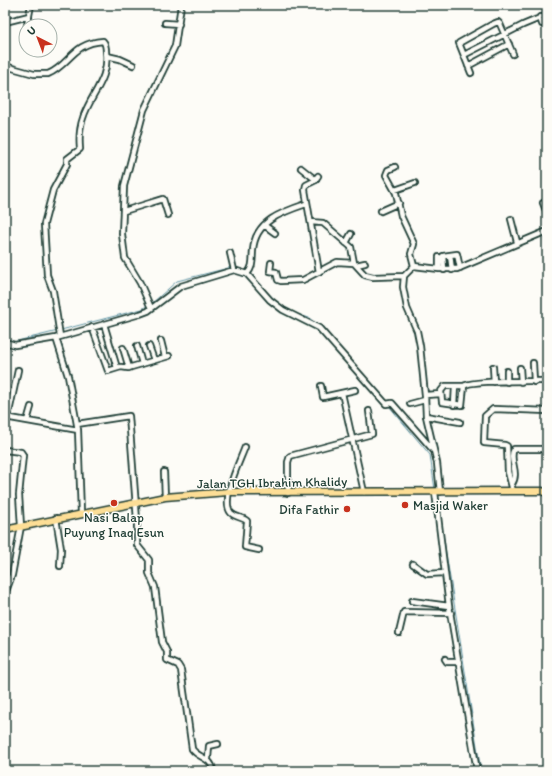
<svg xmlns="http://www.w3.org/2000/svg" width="552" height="776" viewBox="0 0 552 776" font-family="Itim,sans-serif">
	<rect width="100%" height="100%" fill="#fdfcf7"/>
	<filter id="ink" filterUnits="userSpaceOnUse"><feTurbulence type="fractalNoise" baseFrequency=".025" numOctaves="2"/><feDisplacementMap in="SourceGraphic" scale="8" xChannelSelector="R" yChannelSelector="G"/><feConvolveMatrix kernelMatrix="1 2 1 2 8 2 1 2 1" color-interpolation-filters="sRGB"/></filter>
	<g filter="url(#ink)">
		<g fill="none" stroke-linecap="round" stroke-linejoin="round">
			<!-- stream -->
			<path stroke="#6599a8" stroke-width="1" d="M 235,267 L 247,271
				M 249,273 L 260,285
				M 151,304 L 177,281 L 232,267
				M 282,307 L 288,310
				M 291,312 L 309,318 L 317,324
				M 61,330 L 142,309 L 148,305
				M 5,339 L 10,341
				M 13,342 L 58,331
				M 389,406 L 430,455 L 435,490
				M 442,528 L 481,771"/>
			<defs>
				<path id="minor" d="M 540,17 L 542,24
					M 5,22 L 29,16
					M 165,23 L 179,24
					M 27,26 L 31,5
					M 464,55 L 523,25 L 547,15
					M 107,56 L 120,59 L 133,65
					M 5,66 L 34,74 L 48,74 C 70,65 72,43 103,41 C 106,44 106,48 106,52 C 110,79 90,95 83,118 C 79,129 79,138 80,149 L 67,159 L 67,164 L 53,190 L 44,224 L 47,275 L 53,291 L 60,336
					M 468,66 L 509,44
					M 471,73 L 459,43 L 493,24 L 498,22 L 500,24 L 513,54
					M 395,167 L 388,170 L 386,175 L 396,193 L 401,216 L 414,244 L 411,254 L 414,266
					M 301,168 L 316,180
					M 318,176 L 314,181 L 306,185 L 305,190 L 319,272
					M 395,190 L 415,183
					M 543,203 L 547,213
					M 124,211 L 163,199 L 168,215
					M 381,211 L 399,203
					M 511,219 L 517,242
					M 311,222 L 323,223 L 351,247 L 354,263 L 365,275 L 373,277 L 404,276
					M 264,225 L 275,233
					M 346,243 L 351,234
					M 230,253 L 234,270
					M 450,255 L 452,270
					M 439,257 L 439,269
					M 271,263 L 270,271 L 276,272 L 278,280 L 281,281 L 303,280 L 337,262 L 354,263
					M 356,265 L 365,263
					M 444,270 L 443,256 L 457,254 L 460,268
					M 247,274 C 254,266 252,260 253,250 C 255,221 282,212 306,204
					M 151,308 L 140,283 L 125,258 L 122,234 L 124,186 L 144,110 L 175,46 L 181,5
					M 104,324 L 117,368
					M 92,327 L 108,371 L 121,367 L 128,368 L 169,356
					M 56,338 L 140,314 L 148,311 L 181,286 L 234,270 L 247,274 L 270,300 L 283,310 L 319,328 L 386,404 L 392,403 L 434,451
					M 161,341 L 165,357
					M 5,342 L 15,345 L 56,338 L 68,376 L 78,430 L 81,513
					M 137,346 L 142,364
					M 149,346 L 154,360
					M 123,348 L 129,368
					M 533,363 L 534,382
					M 493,367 L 494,382
					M 520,368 L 521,382
					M 546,381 L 547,359
					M 507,382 L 507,371
					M 321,386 L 323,397 L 355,390
					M 464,386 L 462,405 L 442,402 L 441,391 L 445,386 L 464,386 C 470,380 534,381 547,381
					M 342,393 L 364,492
					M 425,395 L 441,394
					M 410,404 L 425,400
					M 454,405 L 455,386
					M 426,416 L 460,422
					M 5,417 L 78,430
					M 8,417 L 18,370
					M 27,421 L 31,407
					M 77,424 L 129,416 L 137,520 L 137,545 L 149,560 L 149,573 L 155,587 L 162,642 L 167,652 L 167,660 L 178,665 L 181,670 L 192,749 C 199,759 212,757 213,771
					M 245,447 C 240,461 220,500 231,513 C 236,518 243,517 247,521 L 245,547 L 259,550
					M 5,450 L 21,452 L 23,455 L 19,495 L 21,526 L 12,575 L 5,594
					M 164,472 L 165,497
					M 512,484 C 520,472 508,460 514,449 L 547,449
					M 513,491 L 508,472 L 507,446 L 505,445 L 484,443 L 485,416 L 493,409 L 547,411
					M 435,492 L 449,606 L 477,771
					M 440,492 L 437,463 L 426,416 L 425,395 L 420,346 L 417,331 L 407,308 L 403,287 L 404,276 L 414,266 L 439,269 L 457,269 L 547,231
					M 288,493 L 288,462 L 290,456 L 372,434 L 369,411
					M 56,518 L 61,549 L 60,566
					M 413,564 L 427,574 L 445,573
					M 412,601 L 449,606
					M 399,633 L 404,612 L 451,613
					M 445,659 L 447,662 L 459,662
					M 208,759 L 209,746 L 218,744"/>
				<path id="major" d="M 5,530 L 165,497 L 228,492 L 542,491 L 547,493"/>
			</defs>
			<!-- minor casing -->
			<use href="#minor" stroke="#1f3d34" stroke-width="8"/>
			<!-- major casing -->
			<use href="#major" stroke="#1f3d34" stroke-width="9"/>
			<!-- minor -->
			<use href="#minor" stroke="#fdfcf7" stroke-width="4.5"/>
			<!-- major -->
			<use href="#major" stroke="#fdde96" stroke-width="6"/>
		</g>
	</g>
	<!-- markers -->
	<g fill="#c8321e" stroke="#fdfcf7" stroke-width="1.5">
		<circle cx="114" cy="503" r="4"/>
		<circle cx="405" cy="505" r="4"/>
		<circle cx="347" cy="509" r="4"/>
	</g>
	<g text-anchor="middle" stroke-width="3" stroke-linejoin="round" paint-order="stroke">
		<!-- street labels -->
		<g font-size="13" fill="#1f3d34" stroke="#fdfcf7">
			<text transform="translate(272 482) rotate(-1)" y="5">Jalan TGH Ibrahim Khalidy</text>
		</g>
		<!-- poi labels -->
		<g font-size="13" fill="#1f3d34" stroke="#fdfcf7" text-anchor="start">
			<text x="413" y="510">Masjid Waker</text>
			<text x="339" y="514" text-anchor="end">Difa Fathir</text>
			<text x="114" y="522" text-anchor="middle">Nasi Balap<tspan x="114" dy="15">Puyung Inaq Esun</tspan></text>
		</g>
	</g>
	<!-- margin -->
	<rect width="552" height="776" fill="none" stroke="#fdfcf7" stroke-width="20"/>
	<rect x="10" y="10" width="532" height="756" fill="none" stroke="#1f3d34" stroke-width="1.5" filter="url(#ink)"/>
	<!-- north arrow -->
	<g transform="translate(38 38) rotate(318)"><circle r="19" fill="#fdfcf7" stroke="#a4b0a9"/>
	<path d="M0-3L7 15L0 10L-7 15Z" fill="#c8321e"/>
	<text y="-6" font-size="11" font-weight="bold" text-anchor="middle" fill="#1f3d34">U</text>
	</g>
</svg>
